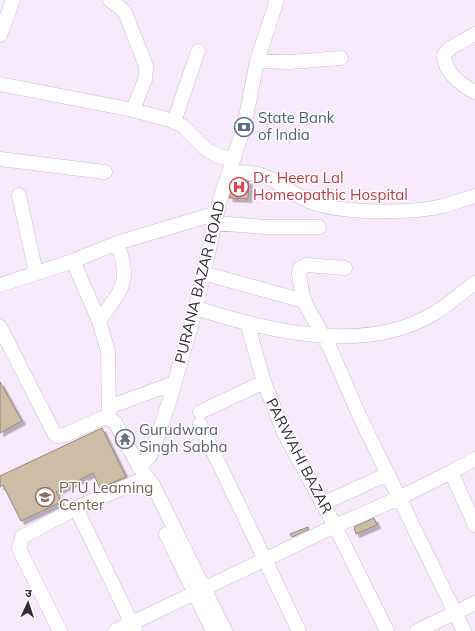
<svg xmlns="http://www.w3.org/2000/svg" width="475" height="631" viewBox="0 0 475 631" font-family="Mulish,'Noto Sans Devanagari',sans-serif">
	<defs>
		<filter id="shadow"><feDropShadow dx="3.5" dy="3.5" stdDeviation="0" flood-color="#0004"/></filter>
	</defs>
	<rect width="100%" height="100%" fill="#f7eafd"/>
	<!-- building -->
	<path fill="#cfbca7" stroke="#9a8874" filter="url(#shadow)" d="M 235,181 L 249,181 L 248,199 L 229,198 Z
		M 0,382 L 22,421 L 0,433 Z
		M 102,428 L 126,477 L 100,488 L 93,473 L 56,492 L 61,502 L 21,521 L 3,485 L 0,487 L 0,476 Z
		M 374,518 L 377,525 L 356,534 L 354,527 Z
		M 308,527 L 309,529 L 292,537 L 290,534 Z"/>
	<g fill="none" stroke-linecap="round" stroke-linejoin="round">
		<defs>
			<path id="minor" d="M 110,0 L 123,10 L 126,15 L 146,66 L 145,80 L 133,110
				M 475,34 L 450,48 L 444,55 C 444,72 461,85 475,92
				M 0,35 L 13,0
				M 257,61 L 290,62 L 341,58
				M 0,84 L 133,110 L 170,120 L 183,126 L 207,150 L 218,156 L 234,159
				M 174,122 L 198,51
				M 0,159 L 105,172
				M 230,172 C 242,172 253,172 264,176 C 280,182 293,195 309,201 C 341,214 409,214 443,206 C 454,203 464,199 475,196
				M 19,195 L 36,273
				M 214,223 L 265,227 L 319,227
				M 73,261 L 99,321 L 108,351 L 109,418
				M 345,268 L 307,265 L 300,268 L 299,274 L 302,293 L 307,307 L 330,348 L 359,415 L 464,631
				M 203,273 L 304,301
				M 0,285 L 73,261 L 117,243 L 217,213
				M 196,308 C 267,331 364,355 433,314 C 448,305 461,293 475,283
				M 99,321 C 122,288 132,283 117,243
				M 247,323 L 264,382 L 284,433 L 335,526 L 387,631
				M 0,327 L 54,433 L 57,436 L 65,435 L 105,417 L 115,422 L 139,467 L 153,485 L 225,631
				M 109,407 L 174,383
				M 200,412 L 264,382
				M 200,424 L 299,631
				M 475,459 L 451,472 L 475,525
				M 139,467 L 150,456 L 154,447 L 170,399 L 196,308 L 220,199 L 244,127 L 257,61 L 277,0
				M 322,504 L 388,474
				M 76,508 L 135,630
				M 166,534 L 213,631
				M 60,631 L 19,549 L 22,537 L 76,508 L 141,480
				M 115,631 L 335,526 L 399,498 L 451,472
				M 417,631 L 475,603"/>
		</defs>
		<!-- minor casing -->
		<use href="#minor" stroke="#cbbbd2" stroke-width="15"/>
		<!-- minor -->
		<use href="#minor" stroke="#fff" stroke-width="14"/>
	</g>
	<!-- icons -->
	<defs>
		<symbol id="bank-ring" viewBox="-11 -11 22 22"><circle r="9.5" fill="#fff" stroke="#5c6f8a" stroke-width="1.5"/><path d="M-6-4H6V4H-6ZM0-2.3a2.3 2.3 0 1 0 0 4.6a2.3 2.3 0 1 0 0-4.6Z" fill="#5c6f8a"/></symbol>
		<symbol id="hospital-ring" viewBox="-11 -11 22 22"><circle r="9.5" fill="#fff" stroke="#e0444e" stroke-width="1.5"/><path d="M-5-5h3v3.5h4V-5h3V5h-3V1.5h-4V5h-3Z" fill="#e0444e"/></symbol>
		<symbol id="temple-ring" viewBox="-11 -11 22 22"><circle r="9.5" fill="#fff" stroke="#6b7280" stroke-width="1.5"/><path d="M0-6L5-2H3V0L6.5 2.5H4V6H1.5V3h-3V6H-4V2.5H-6.5L-3 0V-2H-5Z" fill="#6b7280"/></symbol>
		<symbol id="school-ring" viewBox="-11 -11 22 22"><circle r="9.5" fill="#fff" stroke="#8d6e63" stroke-width="1.5"/><path d="M0-5L7-2L0 1L-7-2ZM-4 1L0 2.5L4 1V4Q0 6-4 4Z" fill="#8d6e63"/></symbol>
	</defs>
	<g fill-rule="evenodd">
		<use href="#bank-ring" x="233" y="116" width="22" height="22"/>
		<use href="#hospital-ring" x="228" y="176" width="22" height="22"/>
		<use href="#temple-ring" x="114" y="428" width="22" height="22"/>
		<use href="#school-ring" x="34" y="486" width="22" height="22"/>
	</g>
	<g text-anchor="middle" stroke-width="3" stroke-linejoin="round" paint-order="stroke">
		<!-- service labels -->
		<g font-size="15" fill="#4e5e75" stroke="#fff" text-anchor="start">
			<text x="258" y="123">State Bank<tspan x="258" dy="17">of India</tspan></text>
		</g>
		<!-- health labels -->
		<g font-size="15" fill="#be3a42" stroke="#fff" text-anchor="start">
			<text x="253" y="183">Dr. Heera Lal<tspan x="253" dy="17">Homeopathic Hospital</tspan></text>
		</g>
		<!-- street labels -->
		<g font-size="15" fill="#332c35" stroke="#fff">
			<text transform="translate(200 282) rotate(-76)" y="5">PURANA BAZAR ROAD</text>
			<text transform="translate(299 456) rotate(63)" y="5">PARWAHI BAZAR</text>
		</g>
		<!-- worship labels -->
		<g font-size="15" fill="#5b616d" stroke="#fff" text-anchor="start">
			<text x="139" y="435">Gurudwara<tspan x="139" dy="17">Singh Sabha</tspan></text>
		</g>
		<!-- education labels -->
		<g font-size="15" fill="#785e54" stroke="#fff" text-anchor="start">
			<text x="59" y="493">PTU Learning<tspan x="59" dy="17">Center</tspan></text>
		</g>
	</g>
	<!-- north arrow -->
	<g transform="translate(28 603) rotate(3)" stroke="#ffffff" stroke-width="3" paint-order="stroke">
	<path d="M0-3L7 15L0 10L-7 15Z" fill="#332c35"/>
	<text y="-6" font-size="11" font-weight="bold" text-anchor="middle" fill="#332c35">उ</text>
	</g>
</svg>
